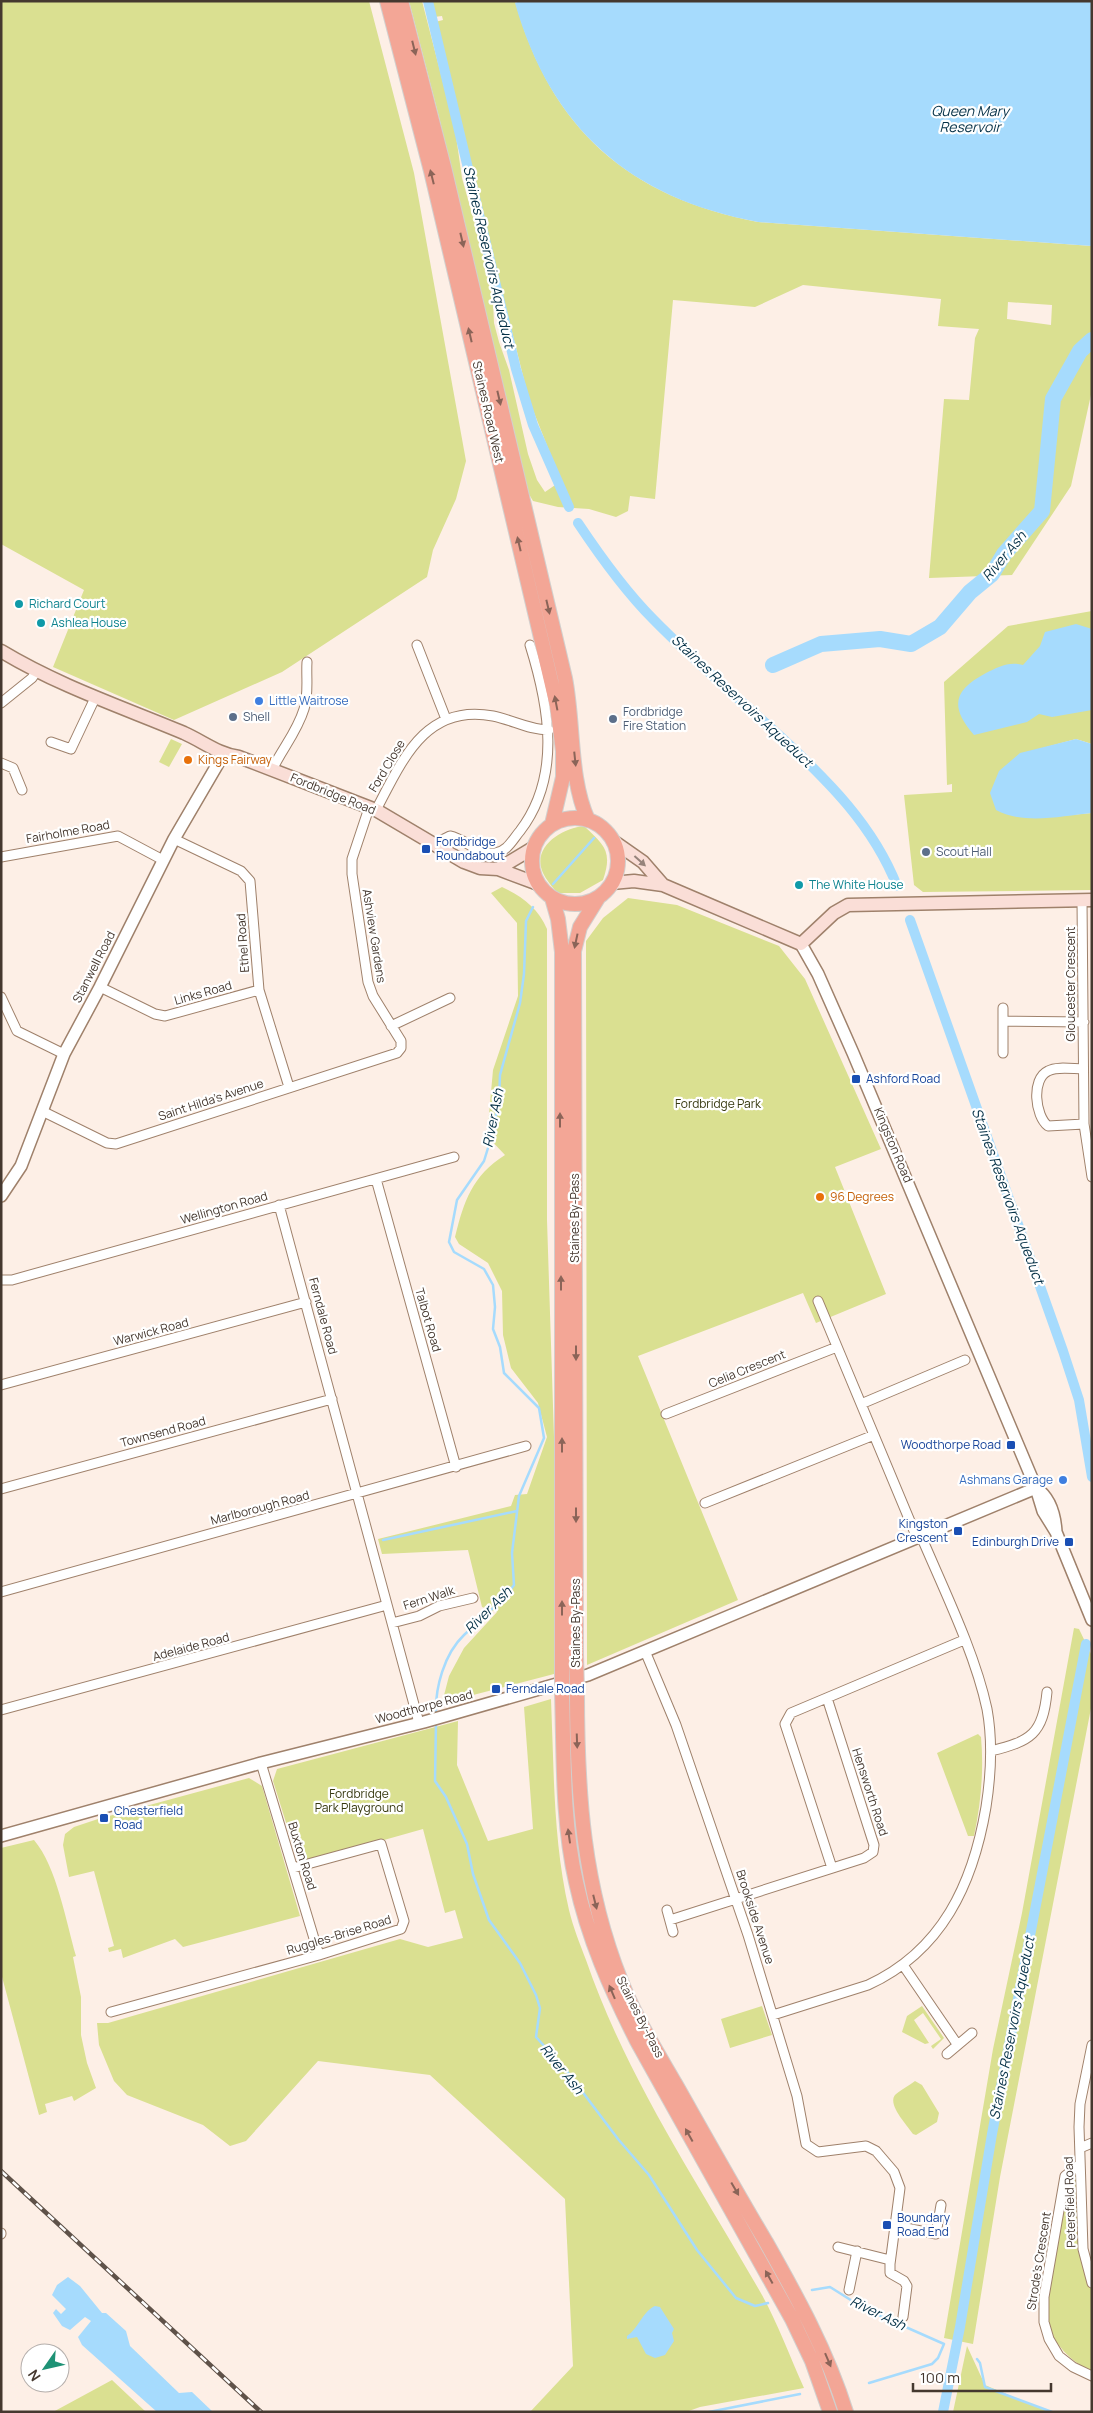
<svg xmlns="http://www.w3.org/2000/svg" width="1093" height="2413" viewBox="0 0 1093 2413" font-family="Manrope,sans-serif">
	<rect width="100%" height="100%" fill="#fdefe6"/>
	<!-- green -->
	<path fill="#dae091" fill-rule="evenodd" d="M 1,1 L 369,1 L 414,173 L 466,461 L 456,499 L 433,550 L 427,577 L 282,672 L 174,720 L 53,667 L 84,590 L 1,544 Z
		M 409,1 L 422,1 L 455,129 L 462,178 L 481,246 L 493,302 L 494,323 L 499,342 L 509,370 L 528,454 L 537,480 L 545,492 L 561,481 L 529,400 L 435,22 L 443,20 L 442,16 L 434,17 L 431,1 L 515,1 C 551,129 628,197 758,222 L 1092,246 L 1092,390 L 1071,486 L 1012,575 L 929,578 L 944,399 L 969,400 L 975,338 L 979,329 L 938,326 L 941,299 L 803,285 L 755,307 L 673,300 L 655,499 L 630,496 L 628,511 L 616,517 L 589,509 L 558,507 L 533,501 L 526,489 L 440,121 ZM 1008,302 L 1052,305 L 1051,325 L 1007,319 Z
		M 1092,611 L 1092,744 L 1076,739 L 1043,748 L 1048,817 L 1092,813 L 1092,890 L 923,892 L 914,885 L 904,795 L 952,792 L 952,784 L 947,785 L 944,682 L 1008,626 Z
		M 171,739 L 182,744 L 169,767 L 159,762 Z
		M 584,826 C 604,845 613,851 603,880 L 580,893 L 557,893 C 553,887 546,880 543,873 C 531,847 562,828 584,826 Z
		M 502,887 C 523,897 538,908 547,929 L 547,1220 L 554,1437 L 554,1674 L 442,1703 L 449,1676 L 464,1648 L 497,1612 L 482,1607 L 468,1550 L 382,1554 L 378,1539 L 511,1506 L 515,1495 L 527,1494 L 547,1437 L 538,1403 L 511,1368 L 503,1335 L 502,1291 L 488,1263 L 459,1244 L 455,1237 C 464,1201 472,1176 505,1155 L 487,1136 L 493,1070 L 518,996 L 517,923 L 491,893 Z
		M 628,898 L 677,905 L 779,946 L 805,979 L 881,1149 L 835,1167 L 886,1294 L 816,1323 L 803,1293 L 638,1356 L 738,1600 L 587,1665 L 586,941 L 603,918 Z
		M 1074,1628 L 1079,1629 L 1092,1656 L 1092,1703 L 1000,2177 L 973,2344 L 944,2338 L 993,2049 L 1022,1913 Z
		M 551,1699 C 554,1770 553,1841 569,1910 C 573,1927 580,1944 586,1960 C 627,2079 700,2186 762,2295 C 778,2324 790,2357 804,2388 L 700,2407 L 686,2412 L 530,2412 L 573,2366 L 565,2199 L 430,2075 L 318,2061 L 246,2141 L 230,2146 L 203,2125 L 127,2095 L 114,2081 L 99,2045 L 97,2023 L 108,2023 L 400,1939 L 428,1947 L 463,1938 L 455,1910 L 445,1913 L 423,1829 L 299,1864 L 273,1781 L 277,1769 L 458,1721 L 457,1765 L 488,1841 L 533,1829 L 524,1707 Z
		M 978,1734 L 981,1737 C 984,1770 981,1803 974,1836 L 968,1836 L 937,1753 Z
		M 249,1778 L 262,1786 L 300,1916 L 183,1947 L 175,1939 L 123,1958 L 121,1949 L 109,1952 L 108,1948 L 114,1946 L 94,1871 L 69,1877 L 63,1845 L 65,1834 L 74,1827 L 98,1819 Z
		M 34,1840 C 57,1867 66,1922 76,1956 L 73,1957 L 81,1997 L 81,2035 L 87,2063 L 96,2088 L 74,2101 L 72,2096 L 45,2104 L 47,2112 L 39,2115 L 1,1973 L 1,1848 Z
		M 762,2006 L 772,2035 L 730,2048 L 721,2019 Z
		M 922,2006 L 944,2038 L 933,2049 L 931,2046 L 941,2039 L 923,2013 L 914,2020 L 929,2043 L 925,2044 L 902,2032 L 907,2016 Z
		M 915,2081 L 922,2085 L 939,2113 L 937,2122 L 916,2135 L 913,2134 C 908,2126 887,2105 895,2095 C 900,2090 909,2086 915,2081 Z
		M 1080,2164 L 1083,2249 L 1092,2283 L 1092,2372 C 1067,2359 1058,2346 1044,2322 L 1065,2176 Z
		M 967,2346 L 985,2385 L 1049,2412 L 953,2412 Z
		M 112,2380 L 146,2412 L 53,2412 Z"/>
	<!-- water -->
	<path fill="#a6dbfd" d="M 520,1 L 1092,1 L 1092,246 L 758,222 C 630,198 551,129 515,3 Z
		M 1076,624 L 1092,629 L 1092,710 L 1052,717 L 1039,714 L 1027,722 L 974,735 C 949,706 954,690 986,673 C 998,667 1009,661 1023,665 L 1040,646 L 1045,632 Z
		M 1076,739 L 1092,744 L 1092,813 C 1062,816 1023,825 996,810 L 990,793 L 999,771 L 1020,753 Z
		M 68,2277 L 80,2286 L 102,2313 L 106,2313 L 126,2331 L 130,2346 L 179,2393 L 192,2392 L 213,2412 L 157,2412 L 82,2345 L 78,2337 L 91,2321 L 85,2317 L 70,2330 L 62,2326 L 53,2313 L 56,2309 L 61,2314 L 66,2309 L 52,2295 L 57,2285 Z
		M 655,2306 L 660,2307 L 674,2329 L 672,2333 L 674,2341 L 665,2355 L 655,2358 L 646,2354 L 637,2337 L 627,2339 L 627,2336 C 638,2329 643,2311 655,2306 Z"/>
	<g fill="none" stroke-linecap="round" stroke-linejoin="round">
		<!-- stream -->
		<path stroke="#a6dbfd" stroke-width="2.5" d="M 553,884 L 594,838
			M 383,1540 L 517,1511
			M 436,1714 C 435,1688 444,1654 464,1635 C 481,1619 500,1604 514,1585 L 512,1553 L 519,1496 L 544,1438 L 539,1408 L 504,1373 L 500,1347 L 493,1329 L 495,1307 L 493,1285 L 484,1269 L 454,1252 L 449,1242 L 457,1200 L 484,1161 L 492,1135 L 499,1100 L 500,1075 L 520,1003 L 524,974 L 526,921 L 533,907
			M 436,1722 L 435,1781 L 446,1797 L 467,1844 L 473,1874 L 489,1920 L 520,1963 L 536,1995 L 540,2008 L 536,2037 L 566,2070 L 618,2139 L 649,2175 L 697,2250 L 736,2298 L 755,2306 L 768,2303
			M 812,2290 L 830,2287 L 865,2309 L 944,2344
			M 977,2359 L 980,2363 L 985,2387 L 1052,2412
			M 869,2383 L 932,2364 L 938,2358 L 944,2344
			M 709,2412 L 800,2394"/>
		<!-- canal -->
		<path stroke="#a6dbfd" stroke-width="10" d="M 428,1 L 516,369 L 533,425 L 569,507
			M 578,523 C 600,556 624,590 653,619 C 693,660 738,698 781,737 C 828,781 873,825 897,886
			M 910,920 L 1063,1351 L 1079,1400 L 1092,1477
			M 943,2412 L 960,2327 L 992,2134 L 1086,1644"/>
		<!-- river -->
		<path stroke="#a6dbfd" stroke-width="16" d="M 773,665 L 821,644 L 880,639 L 911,644 L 940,627 L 970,592 L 992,574 L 1004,554 L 1042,511 L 1053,399 L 1080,351 L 1092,340"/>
		<defs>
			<path id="minor" d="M 417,645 L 446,719
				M 1,703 L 32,678 L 36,672
				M 51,742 L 71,749 L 95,698
				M 1,763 L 13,768 L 22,790
				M 272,770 C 282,749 297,732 304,709 C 309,694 306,678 307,662
				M 376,810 C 402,761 425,703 493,716 C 513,720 529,730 549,730
				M 174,839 L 241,871 L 250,881 L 259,990 L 289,1087
				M 439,847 L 444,839 L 450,836 C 465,839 479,855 495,853 C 507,852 513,839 520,831 C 562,776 549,706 530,645
				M 1,857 L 118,836 L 163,860
				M 1082,900 L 1084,1124 L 1092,1177
				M 100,987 L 155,1014 L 165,1016 L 259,990
				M 1,997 L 17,1031 L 64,1054
				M 1003,1008 L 1003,1021
				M 391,1026 L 450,998
				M 1003,1053 L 1003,1021 L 1084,1022
				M 1083,1069 C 1073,1069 1057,1066 1048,1071 C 1031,1079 1035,1116 1048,1126 L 1084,1124
				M 42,1111 L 107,1143 L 116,1144 L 397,1053 L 401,1048 L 401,1041 L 373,996 L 368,982 L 352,874 L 352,859 L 369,808
				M 376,1179 L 456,1467
				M 279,1205 L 419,1723
				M 1,1280 L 12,1280 L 454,1157
				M 818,1301 L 917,1538
				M 1,1385 L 306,1302
				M 861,1404 L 965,1360
				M 666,1414 L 837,1347
				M 1,1489 L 332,1399
				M 705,1503 L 874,1435
				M 1,1592 L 526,1446
				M 392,1623 L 419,1616 L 439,1606 L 473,1598
				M 645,1651 L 676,1725 L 748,1935 L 797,2096 L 806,2144 L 818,2152 L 866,2146 L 876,2151 L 894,2172 L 900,2188 L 890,2264 L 890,2273 L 904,2281 L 907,2286 L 903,2317
				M 1,1710 L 387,1605
				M 991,1751 C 1031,1741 1043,1734 1047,1692
				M 261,1763 L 319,1955
				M 832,1868 L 787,1730 L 785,1724 L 791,1713 L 964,1640
				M 667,1910 L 673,1932
				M 670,1920 L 864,1858 L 873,1852 L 874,1845 L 827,1698
				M 903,1965 L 957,2044
				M 111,2012 L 319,1955 L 401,1929 L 404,1921 L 381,1844 L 293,1868
				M 773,2015 L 868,1985 C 942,1951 973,1884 986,1807 C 991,1775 993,1742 987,1709 C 975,1653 944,1590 921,1536
				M 1092,2045 L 1080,2104 L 1079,2127 L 1083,2249 L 1092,2283
				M 947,2054 L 972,2033
				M 1080,2148 L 1092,2143
				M 1080,2164 L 1065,2176 L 1044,2297 L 1044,2322 L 1049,2339 L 1059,2356 L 1073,2367 L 1092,2376
				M 896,2226 L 936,2234 L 941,2205
				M 1,2233 L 1,2234
				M 838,2247 L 890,2260
				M 849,2290 L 857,2251"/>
			<path id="tertiary" d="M 801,944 L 818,974 L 853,1053 L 1036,1488 L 1043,1511 L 1056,1532 L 1092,1620
				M 1,1196 L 21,1166 L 64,1054 L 100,987 L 174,839 L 223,755
				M 1036,1488 C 1051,1498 1055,1515 1056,1532
				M 1,1836 L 261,1763 L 424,1722 L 588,1675 L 1036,1488"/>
			<path id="secondary" d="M 1,651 C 59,686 122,707 184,733 C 204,742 218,754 239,757 L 376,810 L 464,862 L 480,868 L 498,869 L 538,884
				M 613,841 L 643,862 L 663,885
				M 498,869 L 533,848
				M 612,883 L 634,881 L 663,885 L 801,944 L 834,913 L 848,905 L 1092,900"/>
			<path id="trunk" d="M 387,1 L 431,171 L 557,706 L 563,751 L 563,777 L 552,824
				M 401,1 L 444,167 L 565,678 C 574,724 569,778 588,820
				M532 861a43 43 0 1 1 86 0a43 43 0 1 1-86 0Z
				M 552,898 L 558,919 L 562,952 L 562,1656
				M 576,1654 L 574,951 L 580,927 L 598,898
				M 562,1693 C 564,1756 562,1821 576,1882 C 588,1938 611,1990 637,2041 L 792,2319 L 812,2361 L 830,2412
				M 577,1693 C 577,1794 583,1886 621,1981 C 635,2017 657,2052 676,2085 C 706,2138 735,2190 766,2242 C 797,2297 827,2351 846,2412"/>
		</defs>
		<!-- minor casing -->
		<use href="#minor" stroke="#9f816b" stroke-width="11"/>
		<!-- tertiary casing -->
		<use href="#tertiary" stroke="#9f816b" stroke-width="14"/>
		<!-- secondary casing -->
		<use href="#secondary" stroke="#9f816b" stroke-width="15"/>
		<!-- trunk casing -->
		<use href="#trunk" stroke="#d2cfcd" stroke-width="16"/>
		<!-- minor -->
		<use href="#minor" stroke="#fff" stroke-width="9"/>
		<!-- tertiary -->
		<use href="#tertiary" stroke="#fff" stroke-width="11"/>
		<!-- secondary -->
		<use href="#secondary" stroke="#faded7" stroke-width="12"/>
		<!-- trunk -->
		<use href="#trunk" stroke="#f3a696" stroke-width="14"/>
		<defs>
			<path id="rail" d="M 1,2171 L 261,2412"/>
		</defs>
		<!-- rail casing -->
		<use href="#rail" stroke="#5f5249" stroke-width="4.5"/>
		<!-- rail -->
		<use href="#rail" stroke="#fff" stroke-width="2.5" stroke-dasharray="8" stroke-linecap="butt"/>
		<defs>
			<path id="trunk-bridge" d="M 576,1654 L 577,1693
				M 562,1656 L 562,1693"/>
		</defs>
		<!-- trunk-bridge casing -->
		<use href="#trunk-bridge" stroke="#d2cfcd" stroke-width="16" stroke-linecap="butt"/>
		<!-- trunk-bridge -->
		<use href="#trunk-bridge" stroke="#f3a696" stroke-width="14"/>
	</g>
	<!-- one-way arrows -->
	<defs><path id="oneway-solid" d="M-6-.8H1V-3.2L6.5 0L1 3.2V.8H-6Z" transform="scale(1.25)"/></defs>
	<g fill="#8b6458">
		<use href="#oneway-solid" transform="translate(414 48) rotate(76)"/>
		<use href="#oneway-solid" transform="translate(432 177) rotate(-104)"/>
		<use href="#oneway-solid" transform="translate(462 240) rotate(77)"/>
		<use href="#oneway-solid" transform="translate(470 335) rotate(-103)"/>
		<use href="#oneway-solid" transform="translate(499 398) rotate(77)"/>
		<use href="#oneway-solid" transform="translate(519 544) rotate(-103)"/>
		<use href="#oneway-solid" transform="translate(548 607) rotate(77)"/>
		<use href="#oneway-solid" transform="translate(556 703) rotate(-101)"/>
		<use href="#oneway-solid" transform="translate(575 759) rotate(84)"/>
		<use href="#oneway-solid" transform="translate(576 941) rotate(102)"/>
		<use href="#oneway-solid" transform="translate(560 1120) rotate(-90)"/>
		<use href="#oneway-solid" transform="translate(561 1283) rotate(-90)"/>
		<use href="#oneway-solid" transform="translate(576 1353) rotate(90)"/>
		<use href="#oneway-solid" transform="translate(562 1445) rotate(-90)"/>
		<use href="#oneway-solid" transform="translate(576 1515) rotate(90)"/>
		<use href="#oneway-solid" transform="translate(562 1608) rotate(-90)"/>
		<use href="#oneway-solid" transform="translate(577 1741) rotate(88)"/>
		<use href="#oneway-solid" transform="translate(569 1836) rotate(-98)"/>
		<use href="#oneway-solid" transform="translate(595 1902) rotate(76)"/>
		<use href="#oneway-solid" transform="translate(612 1992) rotate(-113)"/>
		<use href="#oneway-solid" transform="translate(689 2135) rotate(-119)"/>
		<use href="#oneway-solid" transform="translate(735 2189) rotate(60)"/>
		<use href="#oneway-solid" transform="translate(769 2277) rotate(-119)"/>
		<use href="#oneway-solid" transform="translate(828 2360) rotate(67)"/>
	</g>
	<use fill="#96837b" href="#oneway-solid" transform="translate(640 861) rotate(42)"/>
	<!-- markers -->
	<g fill="#0f9aa8" stroke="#fff" stroke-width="2">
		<circle cx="19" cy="604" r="5"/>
		<circle cx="41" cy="623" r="5"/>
		<circle cx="799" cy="885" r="5"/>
	</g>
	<g fill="#3f7fe0" stroke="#fff" stroke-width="2">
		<circle cx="259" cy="701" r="5"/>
		<circle cx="1063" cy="1480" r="5"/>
	</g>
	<g fill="#5c6f8a" stroke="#fff" stroke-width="2">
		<circle cx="233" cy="717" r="5"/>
		<circle cx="613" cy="719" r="5"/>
		<circle cx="926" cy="852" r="5"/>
	</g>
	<g fill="#e8710a" stroke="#fff" stroke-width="2">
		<circle cx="188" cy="760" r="5"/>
		<circle cx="820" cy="1197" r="5"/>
	</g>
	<g fill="#1a4fb4" stroke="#fff" stroke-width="2">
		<rect x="421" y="844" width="10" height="10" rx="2.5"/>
		<rect x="851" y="1074" width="10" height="10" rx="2.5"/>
		<rect x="1006" y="1440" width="10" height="10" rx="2.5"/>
		<rect x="953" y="1526" width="10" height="10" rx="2.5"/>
		<rect x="1064" y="1537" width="10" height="10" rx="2.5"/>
		<rect x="491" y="1684" width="10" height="10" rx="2.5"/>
		<rect x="99" y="1813" width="10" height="10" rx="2.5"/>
		<rect x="882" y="2220" width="10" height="10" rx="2.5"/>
	</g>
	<g text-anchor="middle" stroke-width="4.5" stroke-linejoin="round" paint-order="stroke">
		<!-- street labels -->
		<g font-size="12" fill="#45382f" stroke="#fff">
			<text transform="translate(488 412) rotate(77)" y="4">Staines Road West</text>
			<text transform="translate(387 766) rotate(-59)" y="4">Ford Close</text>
			<text transform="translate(333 794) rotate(22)" y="4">Fordbridge Road</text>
			<text transform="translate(68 832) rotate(-10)" y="4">Fairholme Road</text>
			<text transform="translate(374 936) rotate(81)" y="4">Ashview Gardens</text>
			<text transform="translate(243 943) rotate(-94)" y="4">Ethel Road</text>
			<text transform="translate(94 967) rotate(-63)" y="4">Stanwell Road</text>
			<text transform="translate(1071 984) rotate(-90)" y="4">Gloucester Crescent</text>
			<text transform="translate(203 993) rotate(-16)" y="4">Links Road</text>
			<text transform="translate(211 1100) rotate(-18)" y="4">Saint Hilda's Avenue</text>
			<text transform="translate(893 1145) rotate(67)" y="4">Kingston Road</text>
			<text transform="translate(224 1208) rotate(-16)" y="4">Wellington Road</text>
			<text transform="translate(575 1218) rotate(-90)" y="4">Staines By-Pass</text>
			<text transform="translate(323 1316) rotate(75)" y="4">Ferndale Road</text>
			<text transform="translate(428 1320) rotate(74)" y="4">Talbot Road</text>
			<text transform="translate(151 1332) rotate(-15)" y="4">Warwick Road</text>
			<text transform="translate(747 1369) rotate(-22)" y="4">Celia Crescent</text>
			<text transform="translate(163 1432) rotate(-15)" y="4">Townsend Road</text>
			<text transform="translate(260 1508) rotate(-15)" y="4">Marlborough Road</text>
			<text transform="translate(429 1598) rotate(-18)" y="4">Fern Walk</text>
			<text transform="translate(576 1623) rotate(-90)" y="4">Staines By-Pass</text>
			<text transform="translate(191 1647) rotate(-15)" y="4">Adelaide Road</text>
			<text transform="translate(424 1707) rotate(-15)" y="4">Woodthorpe Road</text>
			<text transform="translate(870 1792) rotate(72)" y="4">Hensworth Road</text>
			<text transform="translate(302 1856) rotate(73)" y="4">Buxton Road</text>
			<text transform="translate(755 1917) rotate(72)" y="4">Brookside Avenue</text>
			<text transform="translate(339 1935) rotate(-17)" y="4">Ruggles-Brise Road</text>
			<text transform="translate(640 2017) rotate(63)" y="4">Staines By-Pass</text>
			<text transform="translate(1070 2202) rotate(-92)" y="4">Petersfield Road</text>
			<text transform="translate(1039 2261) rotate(-81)" y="4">Strode's Crescent</text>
		</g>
		<!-- culture labels -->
		<g font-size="12" fill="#0d838f" stroke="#fff" text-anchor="start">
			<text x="29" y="608">Richard Court</text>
			<text x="51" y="627">Ashlea House</text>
			<text x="809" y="889">The White House</text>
		</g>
		<!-- shop labels -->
		<g font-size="12" fill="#366cbe" stroke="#fff" text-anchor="start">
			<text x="269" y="705">Little Waitrose</text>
			<text x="1053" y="1484" text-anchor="end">Ashmans Garage</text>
		</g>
		<!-- service labels -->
		<g font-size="12" fill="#4e5e75" stroke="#fff" text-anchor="start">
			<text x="623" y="716">Fordbridge<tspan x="623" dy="14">Fire Station</tspan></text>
			<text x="243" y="721">Shell</text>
			<text x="936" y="856">Scout Hall</text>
		</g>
		<!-- food labels -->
		<g font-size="12" fill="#c56008" stroke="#fff" text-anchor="start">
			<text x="198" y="764">Kings Fairway</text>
			<text x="830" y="1201">96 Degrees</text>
		</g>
		<!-- transit labels -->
		<g font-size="12" fill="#164399" stroke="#fff" text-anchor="start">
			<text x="436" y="846">Fordbridge<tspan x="436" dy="14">Roundabout</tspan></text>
			<text x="866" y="1083">Ashford Road</text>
			<text x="1001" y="1449" text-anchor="end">Woodthorpe Road</text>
			<text x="948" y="1528" text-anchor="end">Kingston<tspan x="948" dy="14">Crescent</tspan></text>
			<text x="1059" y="1546" text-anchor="end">Edinburgh Drive</text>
			<text x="506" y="1693">Ferndale Road</text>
			<text x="114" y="1815">Chesterfield<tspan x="114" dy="14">Road</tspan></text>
			<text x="897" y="2222">Boundary<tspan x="897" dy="14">Road End</tspan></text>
		</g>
		<!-- park labels -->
		<g font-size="12" fill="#36380f" stroke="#fff">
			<text x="718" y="1108">Fordbridge Park</text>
			<text x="359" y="1798">Fordbridge<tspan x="359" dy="14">Park Playground</tspan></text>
		</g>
		<!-- water labels -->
		<g font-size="14" font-style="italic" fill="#043046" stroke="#fff">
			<text x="970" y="116">Queen Mary<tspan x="970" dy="16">Reservoir</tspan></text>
			<text transform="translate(489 257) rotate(77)" y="5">Staines Reservoirs Aqueduct</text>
			<text transform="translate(1004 556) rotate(-50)" y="5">River Ash</text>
			<text transform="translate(742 701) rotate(43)" y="5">Staines Reservoirs Aqueduct</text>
			<text transform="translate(493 1118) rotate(-79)" y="5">River Ash</text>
			<text transform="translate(1008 1196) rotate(70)" y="5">Staines Reservoirs Aqueduct</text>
			<text transform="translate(488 1610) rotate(-45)" y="5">River Ash</text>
			<text transform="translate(1012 2028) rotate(-79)" y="5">Staines Reservoirs Aqueduct</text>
			<text transform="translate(562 2069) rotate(51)" y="5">River Ash</text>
			<text transform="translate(878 2313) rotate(26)" y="5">River Ash</text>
		</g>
	</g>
	<!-- border -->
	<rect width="1093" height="2413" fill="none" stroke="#45382f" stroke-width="5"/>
	<!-- north arrow -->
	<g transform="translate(45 2368) rotate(236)"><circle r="24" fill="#ffffff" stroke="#b5afac"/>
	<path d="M0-4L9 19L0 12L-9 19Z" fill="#1e9275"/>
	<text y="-8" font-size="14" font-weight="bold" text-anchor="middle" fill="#45382f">N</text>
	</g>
	<!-- scale -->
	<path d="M913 2383v8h138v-8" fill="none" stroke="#45382f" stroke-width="2.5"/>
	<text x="920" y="2383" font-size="15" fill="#45382f" stroke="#ffffff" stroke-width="4" paint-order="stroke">100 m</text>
</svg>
